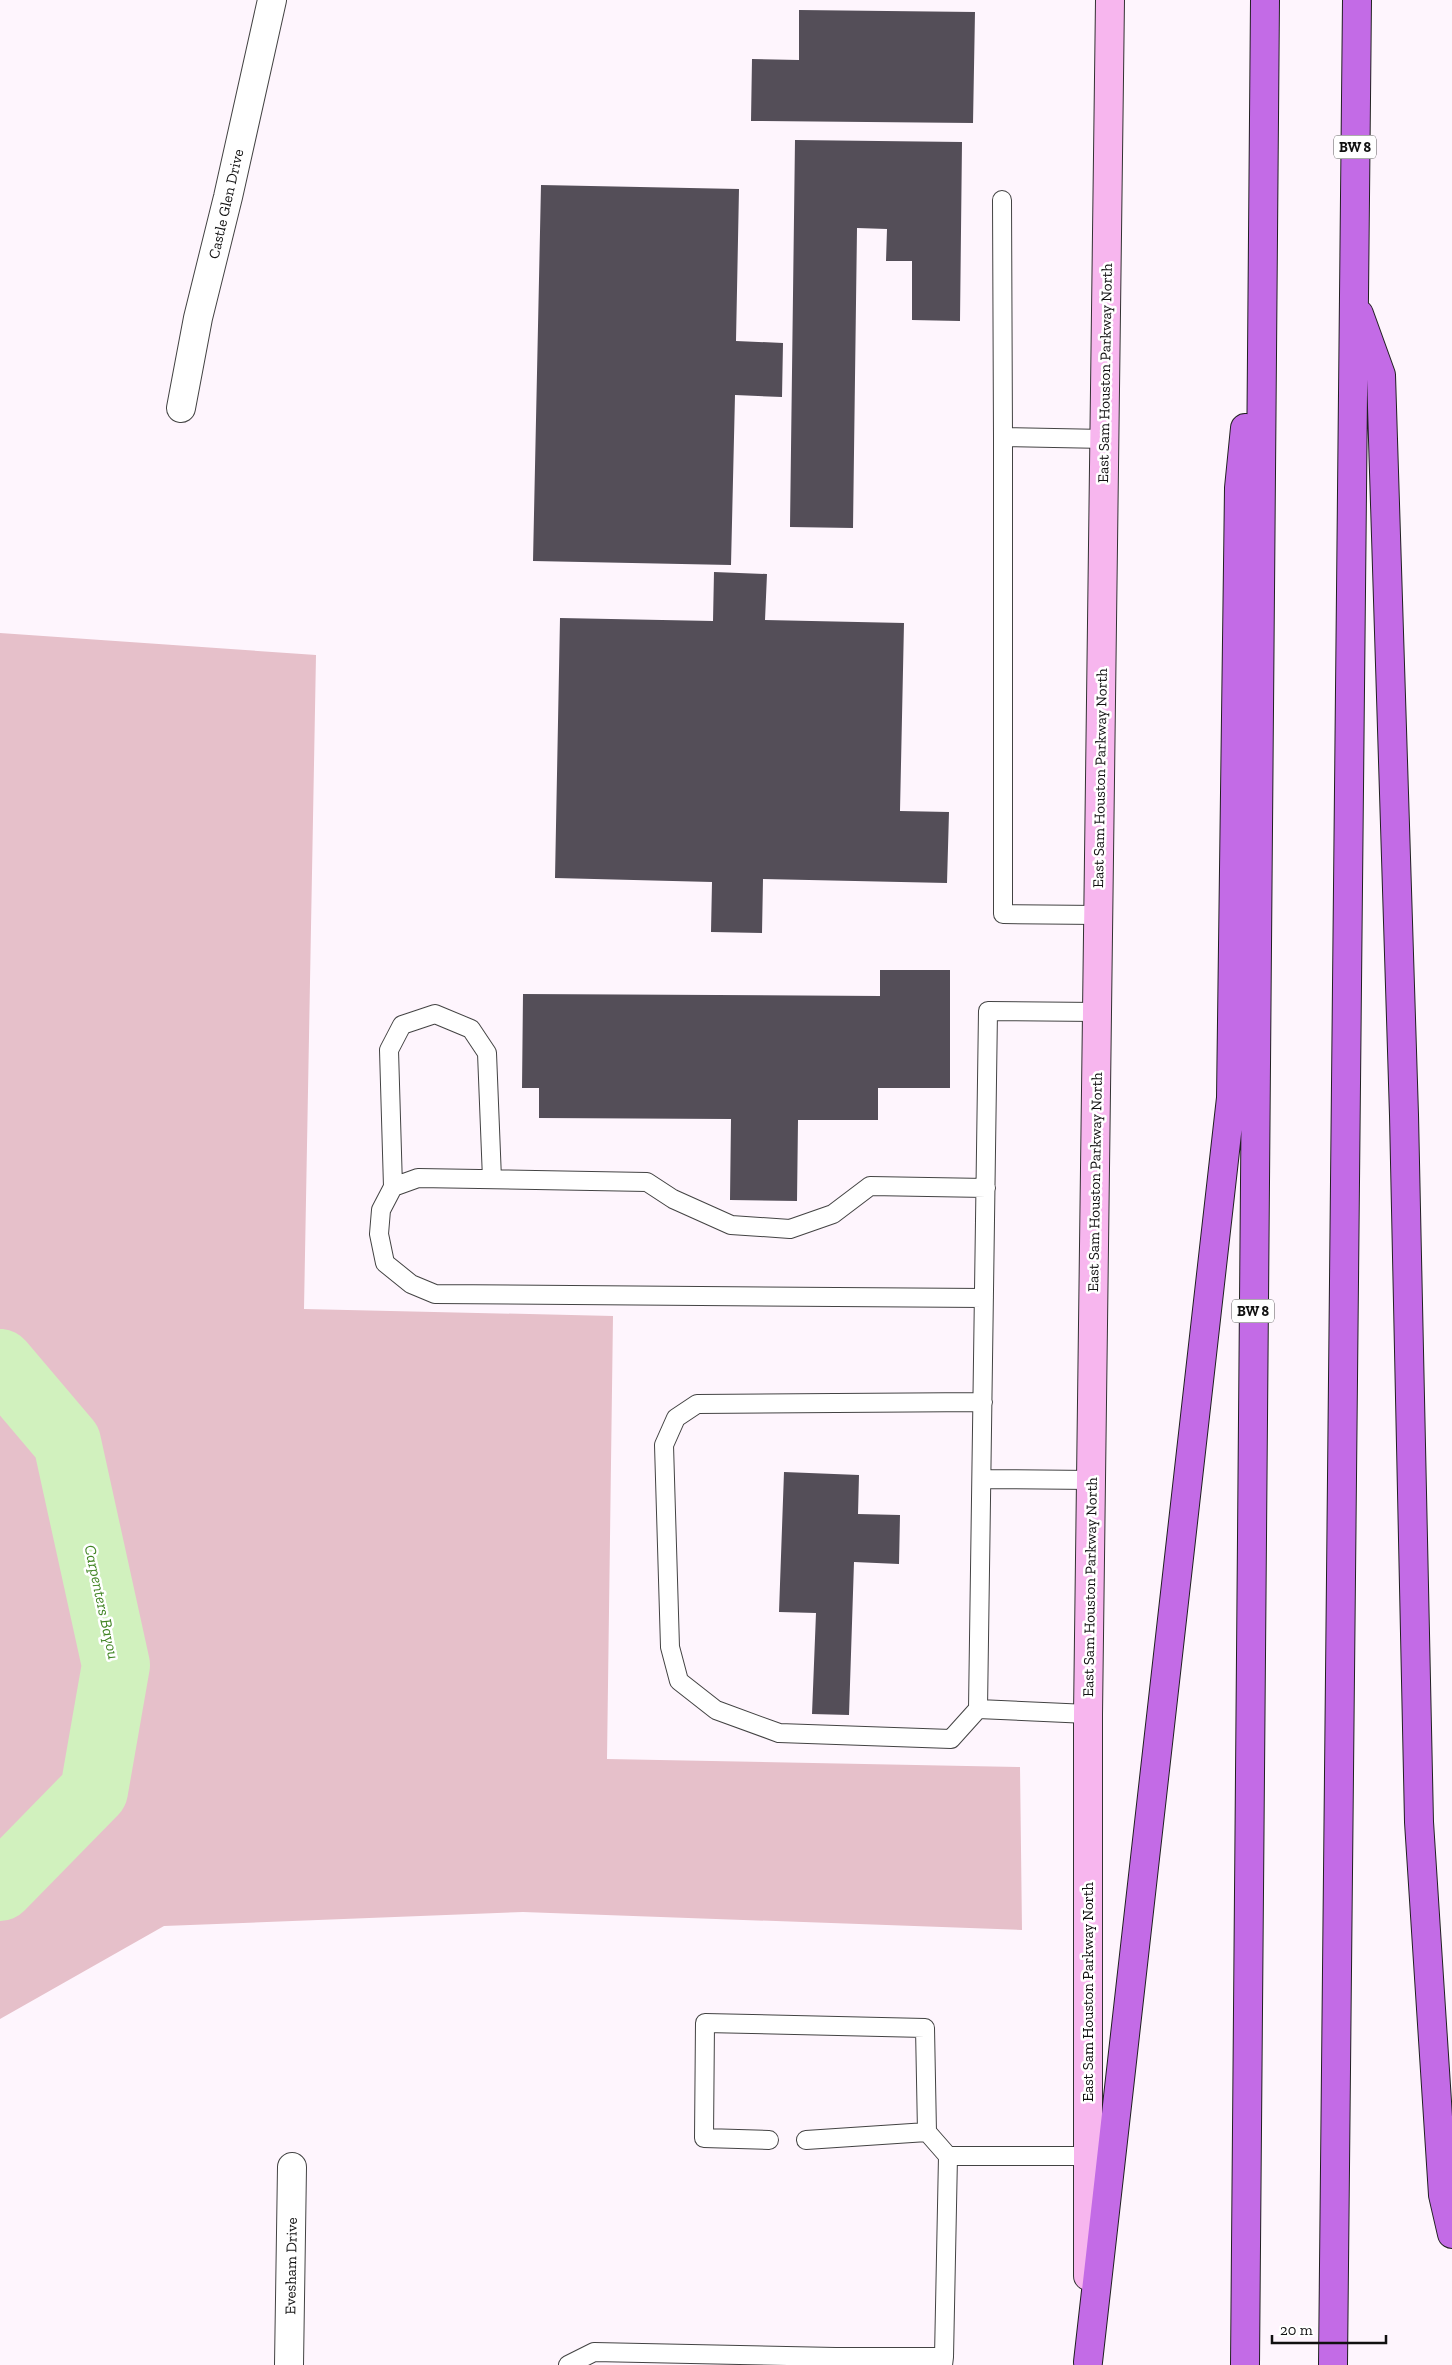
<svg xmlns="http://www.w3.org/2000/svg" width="1452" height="2365" font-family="'Zilla Slab',serif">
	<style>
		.green { fill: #e6c0ca }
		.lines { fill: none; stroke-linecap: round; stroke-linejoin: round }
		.river { stroke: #d1f1be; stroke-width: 68 }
		.building { fill: #544e58 }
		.service-casing { stroke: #434343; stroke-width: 20 }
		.minor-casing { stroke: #434343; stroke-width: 30 }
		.secondary-casing { stroke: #323232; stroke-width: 30 }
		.motorway-casing { stroke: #212121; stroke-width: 30 }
		.service { stroke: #fff; stroke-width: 18 }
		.minor { stroke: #fff; stroke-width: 28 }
		.secondary { stroke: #f7b6ee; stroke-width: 28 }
		.motorway { stroke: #c36be6; stroke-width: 28 }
		.labels { text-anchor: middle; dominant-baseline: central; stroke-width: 5; stroke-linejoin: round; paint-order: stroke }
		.shield { fill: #fff; stroke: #585858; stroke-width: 1 }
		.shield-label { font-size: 14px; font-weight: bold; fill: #101010 }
		.street-label { font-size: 15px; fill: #101010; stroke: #fff }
		.water-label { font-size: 16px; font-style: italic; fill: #3f8322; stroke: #fff }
	</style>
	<rect width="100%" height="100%" fill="#fef5fd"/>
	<path class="green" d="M 0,633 L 316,655 L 304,1309 L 613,1316 L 607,1759 L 1020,1767 L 1022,1930 L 523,1912 L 164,1926 L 0,2019 Z"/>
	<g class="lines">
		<path class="river" d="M 0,1363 L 67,1442 L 116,1665 L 94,1791 L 0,1887"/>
	</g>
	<path class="building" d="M 799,10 L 975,12 L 973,123 L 751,121 L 752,59 L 799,60 Z
		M 795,140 L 962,142 L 960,321 L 912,320 L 912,261 L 886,261 L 887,229 L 857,228 L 853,528 L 790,527 Z
		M 541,185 L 739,189 L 736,341 L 783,343 L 782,397 L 735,395 L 731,565 L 533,561 Z
		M 714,572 L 767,574 L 765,620 L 904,623 L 900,811 L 949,812 L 947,883 L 763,879 L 762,933 L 711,932 L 712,882 L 555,878 L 560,618 L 713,621 Z
		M 880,970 L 950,970 L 950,1088 L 878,1088 L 878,1120 L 798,1120 L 797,1201 L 730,1200 L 731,1119 L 539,1118 L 539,1088 L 522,1088 L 523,994 L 880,996 Z
		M 784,1472 L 859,1475 L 858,1514 L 900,1515 L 899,1564 L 854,1562 L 849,1715 L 812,1714 L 816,1613 L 779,1612 Z"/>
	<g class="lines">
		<g class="service-casing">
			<path id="service" d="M 1002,200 L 1003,437
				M 1099,915 L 1003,914 L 1003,437 L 1105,439
				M 393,1187 L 389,1050 L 402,1025 L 435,1014 L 471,1029 L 487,1053 L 492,1179
				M 984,1298 L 435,1294 L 411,1284 L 385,1263 L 379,1234 L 381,1210 L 393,1187 L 418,1178 L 647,1182 L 673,1199 L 731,1225 L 790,1229 L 833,1214 L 870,1186 L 986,1188
				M 982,1479 L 1091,1480
				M 978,1709 L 951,1739 L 779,1733 L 716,1710 L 679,1681 L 670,1647 L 664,1445 L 676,1418 L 697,1404 L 983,1402
				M 1088,1714 L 978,1709 L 988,1011 L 1097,1012
				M 769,2140 L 704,2138 L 705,2023 L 925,2028 L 927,2132 L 948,2156 L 944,2357
				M 806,2140 L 927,2132
				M 948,2156 L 1088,2156
				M 568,2365 L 594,2352 L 836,2357
				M 835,2365 L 836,2357 L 944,2357 L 943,2365"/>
		</g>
		<g class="minor-casing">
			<path id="minor" d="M 181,408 L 198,318 L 228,197 L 272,0
				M 289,2365 L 292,2167"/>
		</g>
		<g class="secondary-casing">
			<path id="secondary" d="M 1088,2276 L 1088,1714 L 1110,0"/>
		</g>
		<g class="motorway-casing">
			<path id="motorway" d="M 1359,314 L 1381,375 L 1404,1115 L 1419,1822 L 1443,2195 L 1452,2234
				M 1088,2362 L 1231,1098 L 1239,488 L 1245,428
				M 1245,2365 L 1265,0
				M 1333,2365 L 1357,0"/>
		</g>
		<use href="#service" class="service"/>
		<use href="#minor" class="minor"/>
		<use href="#secondary" class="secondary"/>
		<use href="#motorway" class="motorway"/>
	</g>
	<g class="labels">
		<g class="shield">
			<rect x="1334" y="135.5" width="42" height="23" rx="4"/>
			<rect x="1232" y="1299.5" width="42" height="23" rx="4"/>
		</g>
		<g class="shield-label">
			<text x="1355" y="147">BW 8</text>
			<text x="1253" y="1311">BW 8</text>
		</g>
		<g class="street-label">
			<text transform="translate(226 204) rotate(-77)">Castle Glen Drive</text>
			<text transform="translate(1105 373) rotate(-89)">East Sam Houston Parkway North</text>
			<text transform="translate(1100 778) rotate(-89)">East Sam Houston Parkway North</text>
			<text transform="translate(1095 1182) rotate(-89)">East Sam Houston Parkway North</text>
			<text transform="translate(1090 1587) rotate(-89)">East Sam Houston Parkway North</text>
			<text transform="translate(1088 1992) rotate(-90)">East Sam Houston Parkway North</text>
			<text transform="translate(291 2266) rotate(-89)">Evesham Drive</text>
		</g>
		<g class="water-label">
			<text transform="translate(102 1602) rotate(78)">Carpenters Bayou</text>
		</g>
	</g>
	<path d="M1272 2335v8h114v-8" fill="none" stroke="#101010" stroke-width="2.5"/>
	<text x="1280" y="2335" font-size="15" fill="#101010" stroke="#ffffff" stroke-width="4" paint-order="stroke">20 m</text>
</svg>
